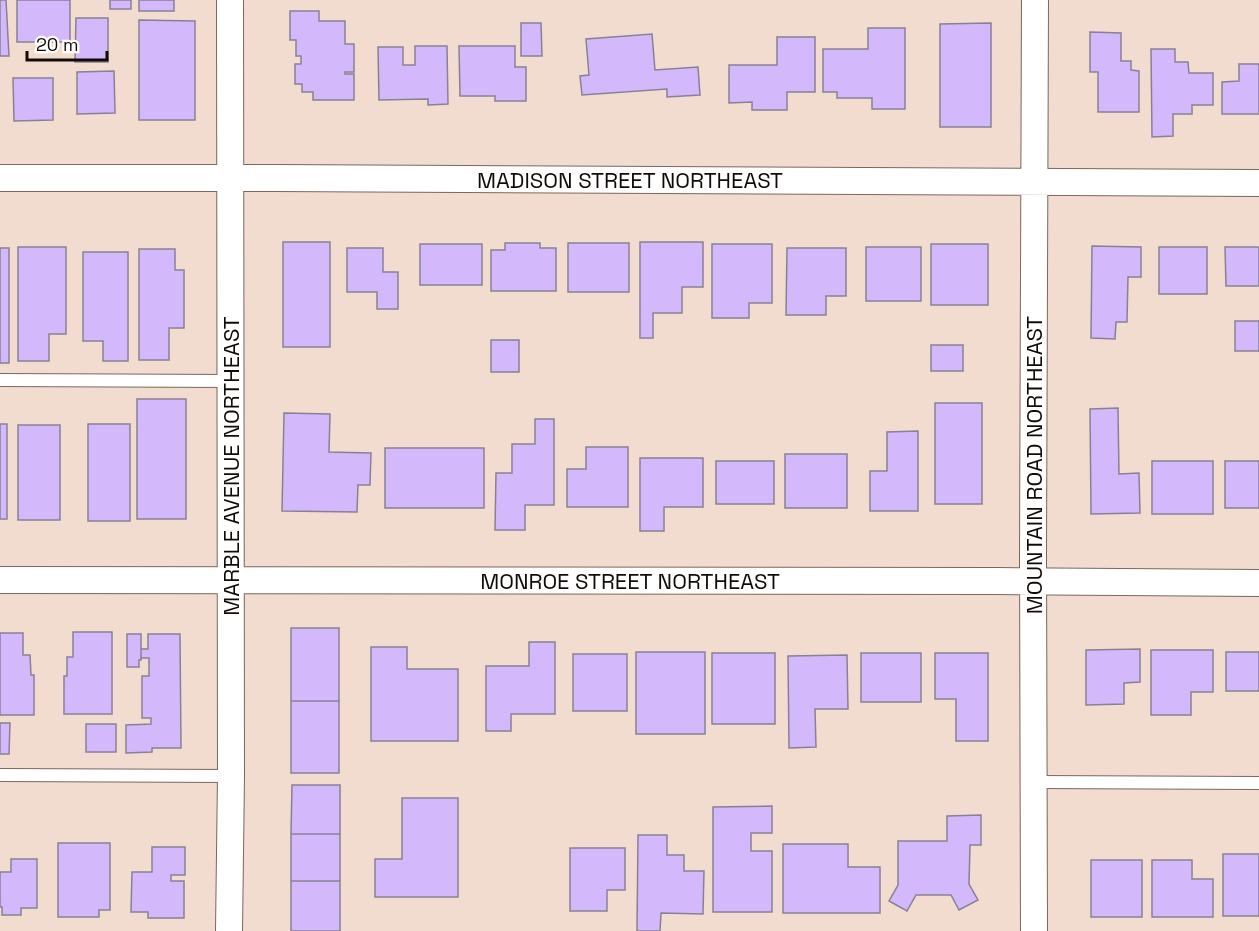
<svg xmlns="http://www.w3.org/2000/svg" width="1259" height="931" font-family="'Space Grotesk',sans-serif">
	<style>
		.building { fill: #d3b8fb; stroke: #888194; stroke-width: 1.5 }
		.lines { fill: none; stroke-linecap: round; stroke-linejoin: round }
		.service-casing { stroke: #7b675d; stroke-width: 14 }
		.minor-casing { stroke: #7b675d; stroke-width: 28 }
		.service { stroke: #fff; stroke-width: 12 }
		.minor { stroke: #fff; stroke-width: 26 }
		.labels { text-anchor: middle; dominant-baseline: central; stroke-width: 6; stroke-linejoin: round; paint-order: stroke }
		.street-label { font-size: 22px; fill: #110a07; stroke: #fff }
	</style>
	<rect width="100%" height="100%" fill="#f2dcd0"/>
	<path class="building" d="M 0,0 L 6,0 L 9,56 L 0,56 Z
		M 17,0 L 70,0 L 70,42 L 17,42 Z
		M 110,0 L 131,0 L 131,9 L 110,9 Z
		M 139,0 L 174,0 L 174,11 L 139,11 Z
		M 290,11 L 319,11 L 319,21 L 345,21 L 345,44 L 354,44 L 354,72 L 345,72 L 345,74 L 354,74 L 354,100 L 313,100 L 313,92 L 302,92 L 302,84 L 295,84 L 295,64 L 301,64 L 301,56 L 296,56 L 296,40 L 290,40 Z
		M 76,18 L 108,18 L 108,62 L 75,62 Z
		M 139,20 L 195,21 L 195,120 L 139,120 Z
		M 521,23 L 541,23 L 542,56 L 521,56 Z
		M 991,23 L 991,127 L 940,127 L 940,24 Z
		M 868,28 L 905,28 L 905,109 L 872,109 L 872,98 L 837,98 L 837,92 L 823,92 L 823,49 L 868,49 Z
		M 1090,32 L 1121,33 L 1121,61 L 1131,61 L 1131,70 L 1139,71 L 1139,112 L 1098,112 L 1098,72 L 1090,72 Z
		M 652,34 L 655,70 L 698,67 L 700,95 L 667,97 L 667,89 L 582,95 L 580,76 L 589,75 L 586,39 Z
		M 777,37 L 815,37 L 815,92 L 787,92 L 787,110 L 752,110 L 752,102 L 729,103 L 729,65 L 777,65 Z
		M 415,46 L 447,46 L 448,104 L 428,105 L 428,99 L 379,100 L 378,47 L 403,47 L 403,65 L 415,65 Z
		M 459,46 L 515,46 L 515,67 L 526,67 L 526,101 L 495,101 L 495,96 L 460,96 Z
		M 1151,49 L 1175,49 L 1175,62 L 1188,62 L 1189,73 L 1213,73 L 1213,105 L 1192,105 L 1192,114 L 1173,114 L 1173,136 L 1152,137 Z
		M 1239,64 L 1259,64 L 1259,114 L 1222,114 L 1222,82 L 1239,81 Z
		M 114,71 L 115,113 L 77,114 L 77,72 Z
		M 13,78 L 53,78 L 53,120 L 14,121 Z
		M 283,242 L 330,242 L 330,347 L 283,347 Z
		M 640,242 L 703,242 L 703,287 L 682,287 L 682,313 L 653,313 L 653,338 L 640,338 Z
		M 505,243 L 540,243 L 540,248 L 556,248 L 556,291 L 491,291 L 491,250 L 505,250 Z
		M 568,243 L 629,243 L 629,292 L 568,292 Z
		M 420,244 L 482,244 L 482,285 L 420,285 Z
		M 712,244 L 772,244 L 772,303 L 749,303 L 749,318 L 712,318 Z
		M 931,244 L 988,244 L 988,305 L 931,305 Z
		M 1092,246 L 1141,247 L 1141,277 L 1128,277 L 1127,322 L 1116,322 L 1115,339 L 1091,338 Z
		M 18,247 L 66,247 L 66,334 L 49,334 L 49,361 L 18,361 Z
		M 866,247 L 921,247 L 921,301 L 866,301 Z
		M 1159,247 L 1207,247 L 1207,294 L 1159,294 Z
		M 1225,247 L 1259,247 L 1259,286 L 1226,286 Z
		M 0,248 L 9,248 L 9,363 L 0,363 Z
		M 347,248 L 383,248 L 383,272 L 398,272 L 398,309 L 377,309 L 377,292 L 347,292 Z
		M 787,248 L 846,248 L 846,296 L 826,296 L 826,315 L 786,315 Z
		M 139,249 L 175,249 L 175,270 L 184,270 L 184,328 L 169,328 L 169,360 L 139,360 Z
		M 83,252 L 128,252 L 128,361 L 103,361 L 103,341 L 83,341 Z
		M 1235,321 L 1259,321 L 1259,351 L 1235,351 Z
		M 491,340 L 519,340 L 519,372 L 491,372 Z
		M 931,345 L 963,345 L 963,371 L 931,371 Z
		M 137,399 L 186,399 L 186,519 L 137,519 Z
		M 935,403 L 982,403 L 982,504 L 935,504 Z
		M 1118,408 L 1119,474 L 1139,473 L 1140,513 L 1091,514 L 1090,409 Z
		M 284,413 L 330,414 L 329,452 L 371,453 L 370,485 L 358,485 L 357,512 L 282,511 Z
		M 535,419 L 554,419 L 554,505 L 525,505 L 525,530 L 495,530 L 496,473 L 512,473 L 512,444 L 535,444 Z
		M 0,424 L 7,424 L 7,519 L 0,519 Z
		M 88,424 L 130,424 L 130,521 L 88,521 Z
		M 18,425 L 60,425 L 60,520 L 18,520 Z
		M 918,431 L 918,511 L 870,511 L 870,471 L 887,471 L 887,432 Z
		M 586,447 L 628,447 L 628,507 L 567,507 L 567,469 L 586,469 Z
		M 385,448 L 484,448 L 484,508 L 385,508 Z
		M 785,454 L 847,454 L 847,508 L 785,508 Z
		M 640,458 L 703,458 L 703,507 L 664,507 L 664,531 L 640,531 Z
		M 716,461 L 774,461 L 774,504 L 716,504 Z
		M 1152,461 L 1213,461 L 1213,514 L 1152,514 Z
		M 1225,461 L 1259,461 L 1259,508 L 1225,508 Z
		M 291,628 L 339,628 L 339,701 L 291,701 Z
		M 73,632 L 112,632 L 112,714 L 64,714 L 64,676 L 67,676 L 67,657 L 73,657 Z
		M 0,633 L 23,633 L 23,655 L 30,655 L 31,675 L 34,675 L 34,715 L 0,715 Z
		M 127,634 L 141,634 L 141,660 L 139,660 L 139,667 L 127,667 Z
		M 148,634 L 180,634 L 181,748 L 152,748 L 152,752 L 126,753 L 126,725 L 151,724 L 151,718 L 142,718 L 142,676 L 149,676 L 149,658 L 141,658 L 141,649 L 148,649 Z
		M 529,642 L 555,642 L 555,714 L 511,714 L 511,731 L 486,731 L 486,666 L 529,666 Z
		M 371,647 L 407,647 L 407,669 L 458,669 L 458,741 L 371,741 Z
		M 1140,649 L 1140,682 L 1124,683 L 1124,704 L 1086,705 L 1086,650 Z
		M 1151,650 L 1213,650 L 1213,692 L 1191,692 L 1191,715 L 1151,715 Z
		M 636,652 L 705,652 L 705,734 L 636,734 Z
		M 1226,652 L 1259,652 L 1259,691 L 1226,691 Z
		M 712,653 L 775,653 L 775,724 L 712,724 Z
		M 861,653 L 921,653 L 921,702 L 861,702 Z
		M 935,653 L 988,653 L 988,741 L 956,741 L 956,699 L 935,699 Z
		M 573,654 L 627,654 L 627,711 L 573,711 Z
		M 847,655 L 848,709 L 815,709 L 816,747 L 789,748 L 788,656 Z
		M 291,701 L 339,701 L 339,773 L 291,773 Z
		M 0,723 L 10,723 L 9,754 L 0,754 Z
		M 86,724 L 116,724 L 116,752 L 86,752 Z
		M 292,785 L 340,785 L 340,834 L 291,834 Z
		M 402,798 L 458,798 L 458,897 L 375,897 L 375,859 L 402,859 Z
		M 772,806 L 772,833 L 751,833 L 751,851 L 772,851 L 772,912 L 713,912 L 713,807 Z
		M 981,815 L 981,845 L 970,845 L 969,884 L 978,900 L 959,910 L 951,895 L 916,895 L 907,911 L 889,901 L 898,885 L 898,841 L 947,841 L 947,816 Z
		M 291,834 L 340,834 L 340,881 L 291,881 Z
		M 638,835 L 667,835 L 667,855 L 684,855 L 684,871 L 704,871 L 703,914 L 661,913 L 660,931 L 637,931 Z
		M 58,843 L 110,843 L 110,910 L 99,910 L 99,917 L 58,917 Z
		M 783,844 L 848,844 L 848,867 L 880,867 L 880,913 L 783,913 Z
		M 152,847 L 185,847 L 185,875 L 171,875 L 171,881 L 184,881 L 184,918 L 148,918 L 148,912 L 131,912 L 132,872 L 152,872 Z
		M 570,848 L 625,848 L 625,890 L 607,890 L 607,911 L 570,911 Z
		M 1223,854 L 1259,854 L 1259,916 L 1223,916 Z
		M 11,859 L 37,859 L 37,908 L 21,908 L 21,915 L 2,915 L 2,907 L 0,907 L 0,872 L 11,872 Z
		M 1091,860 L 1142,860 L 1142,917 L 1091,917 Z
		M 1152,860 L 1192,860 L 1192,879 L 1213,879 L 1213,917 L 1152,917 Z
		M 291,881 L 340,881 L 340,931 L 291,931 Z"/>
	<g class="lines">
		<g class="service-casing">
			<path id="service" d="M 0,380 L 231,381
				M 0,775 L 231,776
				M 1034,782 L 1259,783"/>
		</g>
		<g class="minor-casing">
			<path id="minor" d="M 0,178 L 274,178 L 1259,183
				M 0,580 L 997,581 L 1259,583
				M 229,931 L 231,776 L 230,0
				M 1034,931 L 1033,554 L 1035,0"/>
		</g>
		<use href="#service" class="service"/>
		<use href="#minor" class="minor"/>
	</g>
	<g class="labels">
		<g class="street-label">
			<text x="630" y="180">MADISON STREET NORTHEAST</text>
			<text transform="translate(1034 465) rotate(-90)">MOUNTAIN ROAD NORTHEAST</text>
			<text transform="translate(231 466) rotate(-90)">MARBLE AVENUE NORTHEAST</text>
			<text x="630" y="581">MONROE STREET NORTHEAST</text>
		</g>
	</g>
	<path d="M27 51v9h80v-9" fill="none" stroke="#110a07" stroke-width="3"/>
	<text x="36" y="51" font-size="18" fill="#110a07" stroke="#ffffff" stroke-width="4.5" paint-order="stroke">20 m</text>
</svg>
